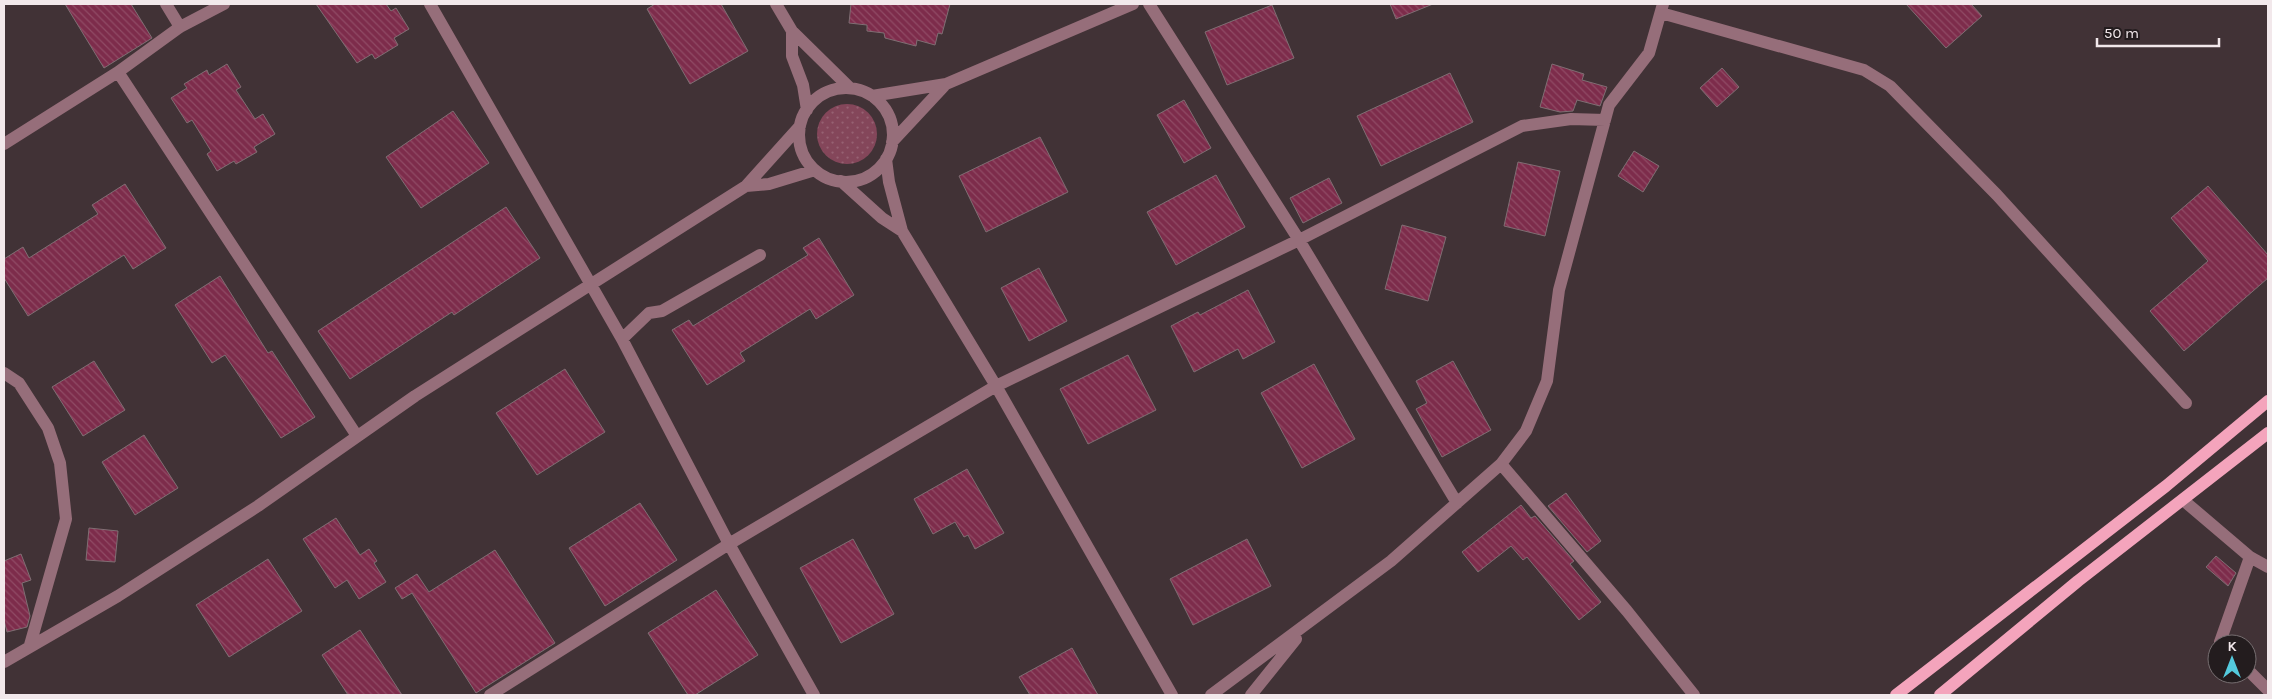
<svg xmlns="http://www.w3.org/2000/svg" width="2272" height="699" font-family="Karla,sans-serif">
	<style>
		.grass { fill: url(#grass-dots) }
		.building { fill: url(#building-back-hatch); stroke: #7f6e73 }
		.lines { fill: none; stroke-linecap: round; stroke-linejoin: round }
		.minor { stroke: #966e7a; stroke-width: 12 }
		.major { stroke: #f4a4bc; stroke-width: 12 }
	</style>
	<defs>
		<pattern id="grass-dots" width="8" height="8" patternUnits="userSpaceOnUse" patternTransform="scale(1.25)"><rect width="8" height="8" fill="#84465a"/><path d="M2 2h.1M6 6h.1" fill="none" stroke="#966172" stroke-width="1.8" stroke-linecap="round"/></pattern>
		<pattern id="building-back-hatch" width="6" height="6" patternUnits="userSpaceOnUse" patternTransform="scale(1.25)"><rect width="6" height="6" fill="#7d2c4b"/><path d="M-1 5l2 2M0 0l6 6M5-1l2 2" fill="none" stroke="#904b65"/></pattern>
	</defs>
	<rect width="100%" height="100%" fill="#413236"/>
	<path class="grass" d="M817 134a30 30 0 1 1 60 0a30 30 0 1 1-60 0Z"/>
	<path class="building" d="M 65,4 L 131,4 L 152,38 L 104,68 Z
		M 316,4 L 386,4 L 391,11 L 396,8 L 409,29 L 394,38 L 398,45 L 375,59 L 372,54 L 357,63 Z
		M 655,4 L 721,4 L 748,51 L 690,84 L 647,9 Z
		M 851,4 L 950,4 L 942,34 L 938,33 L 935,45 L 917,40 L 916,46 L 885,38 L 884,33 L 867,31 L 867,25 L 849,23 Z
		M 1390,4 L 1433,4 L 1396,19 Z
		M 1906,4 L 1971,4 L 1982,16 L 1946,48 Z
		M 1272,5 L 1294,58 L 1227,85 L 1205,32 Z
		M 227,64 L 241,87 L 236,90 L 255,119 L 263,114 L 275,134 L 254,147 L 257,152 L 236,164 L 234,161 L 217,171 L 207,154 L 211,151 L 192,120 L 187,123 L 171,98 L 187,88 L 184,84 L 207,70 L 209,75 Z
		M 1552,64 L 1584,74 L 1582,80 L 1607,87 L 1600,106 L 1577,100 L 1573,111 L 1560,112 L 1540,107 Z
		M 1722,68 L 1739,87 L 1717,107 L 1700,88 Z
		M 1450,73 L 1473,122 L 1381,166 L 1357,116 Z
		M 1184,100 L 1211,148 L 1184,163 L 1157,115 Z
		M 453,111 L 489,163 L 421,208 L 386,157 Z
		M 1040,137 L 1068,192 L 986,232 L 959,176 Z
		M 1634,151 L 1659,166 L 1643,192 L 1618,176 Z
		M 1518,162 L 1560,171 L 1545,236 L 1504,226 Z
		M 1216,175 L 1245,227 L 1176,265 L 1147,212 Z
		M 1329,178 L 1342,203 L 1303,223 L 1290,198 Z
		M 125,184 L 166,248 L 133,269 L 124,255 L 28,316 L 4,278 L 4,259 L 23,247 L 29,258 L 98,214 L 92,205 Z
		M 2208,186 L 2268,255 L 2268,278 L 2184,351 L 2150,311 L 2208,261 L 2171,218 Z
		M 506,207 L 540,258 L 454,315 L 452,312 L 350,379 L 318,331 Z
		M 1402,225 L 1446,237 L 1428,301 L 1385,289 Z
		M 819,238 L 854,295 L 816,319 L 810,309 L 740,353 L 745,361 L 707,385 L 672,330 L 689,320 L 693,326 L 808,255 L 803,248 Z
		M 1039,268 L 1067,321 L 1029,341 L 1001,288 Z
		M 220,276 L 268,353 L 272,351 L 315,417 L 281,438 L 225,355 L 212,363 L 175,305 Z
		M 1248,290 L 1275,342 L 1243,359 L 1238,349 L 1194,372 L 1171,326 L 1198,312 L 1200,315 Z
		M 1128,355 L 1156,410 L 1088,444 L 1060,389 Z
		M 94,361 L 125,410 L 83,436 L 52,387 Z
		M 1453,361 L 1491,430 L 1442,457 L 1416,409 L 1427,403 L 1416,381 Z
		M 1314,364 L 1355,439 L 1302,468 L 1261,393 Z
		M 565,369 L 605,432 L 537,475 L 496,413 Z
		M 144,435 L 178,488 L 135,515 L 102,462 Z
		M 967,469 L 1004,533 L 975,549 L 968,535 L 964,537 L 955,522 L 933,534 L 914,499 Z
		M 1566,493 L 1601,541 L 1587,552 L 1548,506 Z
		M 640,503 L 677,560 L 605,606 L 569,548 Z
		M 1521,505 L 1531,518 L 1535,516 L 1574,561 L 1570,564 L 1601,602 L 1579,620 L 1527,557 L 1523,560 L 1511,546 L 1478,572 L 1462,552 Z
		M 336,518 L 360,555 L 369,549 L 377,561 L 374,563 L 386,582 L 359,599 L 347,580 L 335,588 L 303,539 Z
		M 89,528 L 118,531 L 115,562 L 86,560 Z
		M 853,539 L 894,614 L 841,643 L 800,568 Z
		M 1247,539 L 1271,586 L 1193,625 L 1170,579 Z
		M 495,550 L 555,643 L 476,693 L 412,593 L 402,599 L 395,588 L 417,574 L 429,592 Z
		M 21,554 L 31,580 L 22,583 L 30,616 L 27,627 L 7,632 L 4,620 L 4,561 Z
		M 2216,556 L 2236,573 L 2228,586 L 2206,567 Z
		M 268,559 L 302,611 L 229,657 L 196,605 Z
		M 716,590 L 758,655 L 695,695 L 688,695 L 648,633 Z
		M 360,630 L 402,695 L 348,695 L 322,655 Z
		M 1072,648 L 1098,695 L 1030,695 L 1019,677 Z"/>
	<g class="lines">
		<path class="minor" d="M 166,4 L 180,27
			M 430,4 L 622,339 L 729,544 L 814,695
			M 776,4 L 792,31
			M 1149,4 L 1299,240 L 1457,503
			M 1661,13 L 1864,70 L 1890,86 L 1997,195 L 2186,403
			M 118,72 L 357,436
			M 946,84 L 1133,4
			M799 135a47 47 0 1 1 94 0a47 47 0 1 1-94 0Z
			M 872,96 L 946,84 L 892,142
			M 807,110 L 803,85 L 792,56 L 792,31 L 850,88
			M 800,126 L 746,186 L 769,184 L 815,170
			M 4,144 L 118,72 L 180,27 L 224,4
			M 841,181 L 882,218 L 902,231 L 889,182 L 886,159
			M 902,231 L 996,386 L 1172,695
			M 622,339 L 649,313 L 662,311 L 760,255
			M 4,373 L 19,383 L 48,428 L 60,463 L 66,519 L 30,645
			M 1501,464 L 1627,611 L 1694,695
			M 2183,500 L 2250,557 L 2268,567
			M 2222,644 L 2220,642 L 2250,557
			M 4,662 L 118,596 L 258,506 L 415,396 L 746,186
			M 2247,669 L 2268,690
			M 490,695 L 729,544 L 996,386 L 1299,240 L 1522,126 L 1571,119 L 1605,120
			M 1211,695 L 1391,561 L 1501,464 L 1526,431 L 1547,381 L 1559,290 L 1609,105 L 1649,53 L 1663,4
			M 1251,695 L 1296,639"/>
		<path class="major" d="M 1896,695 L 2166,486 L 2268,401
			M 1940,695 L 2078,581 L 2268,433"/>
	</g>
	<rect width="2272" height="699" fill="none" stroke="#f2e8eb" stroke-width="10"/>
	<g transform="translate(2232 659)"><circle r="24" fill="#231c1e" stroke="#766e70"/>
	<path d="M0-4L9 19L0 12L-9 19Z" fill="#54cadd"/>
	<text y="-8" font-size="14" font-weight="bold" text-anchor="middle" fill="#f2e8eb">K</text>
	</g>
	<path d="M2097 38v8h122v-8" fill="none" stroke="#f2e8eb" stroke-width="2.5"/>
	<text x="2104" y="38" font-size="15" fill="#f2e8eb" stroke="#231c1e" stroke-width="4" paint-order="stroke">50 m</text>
</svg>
